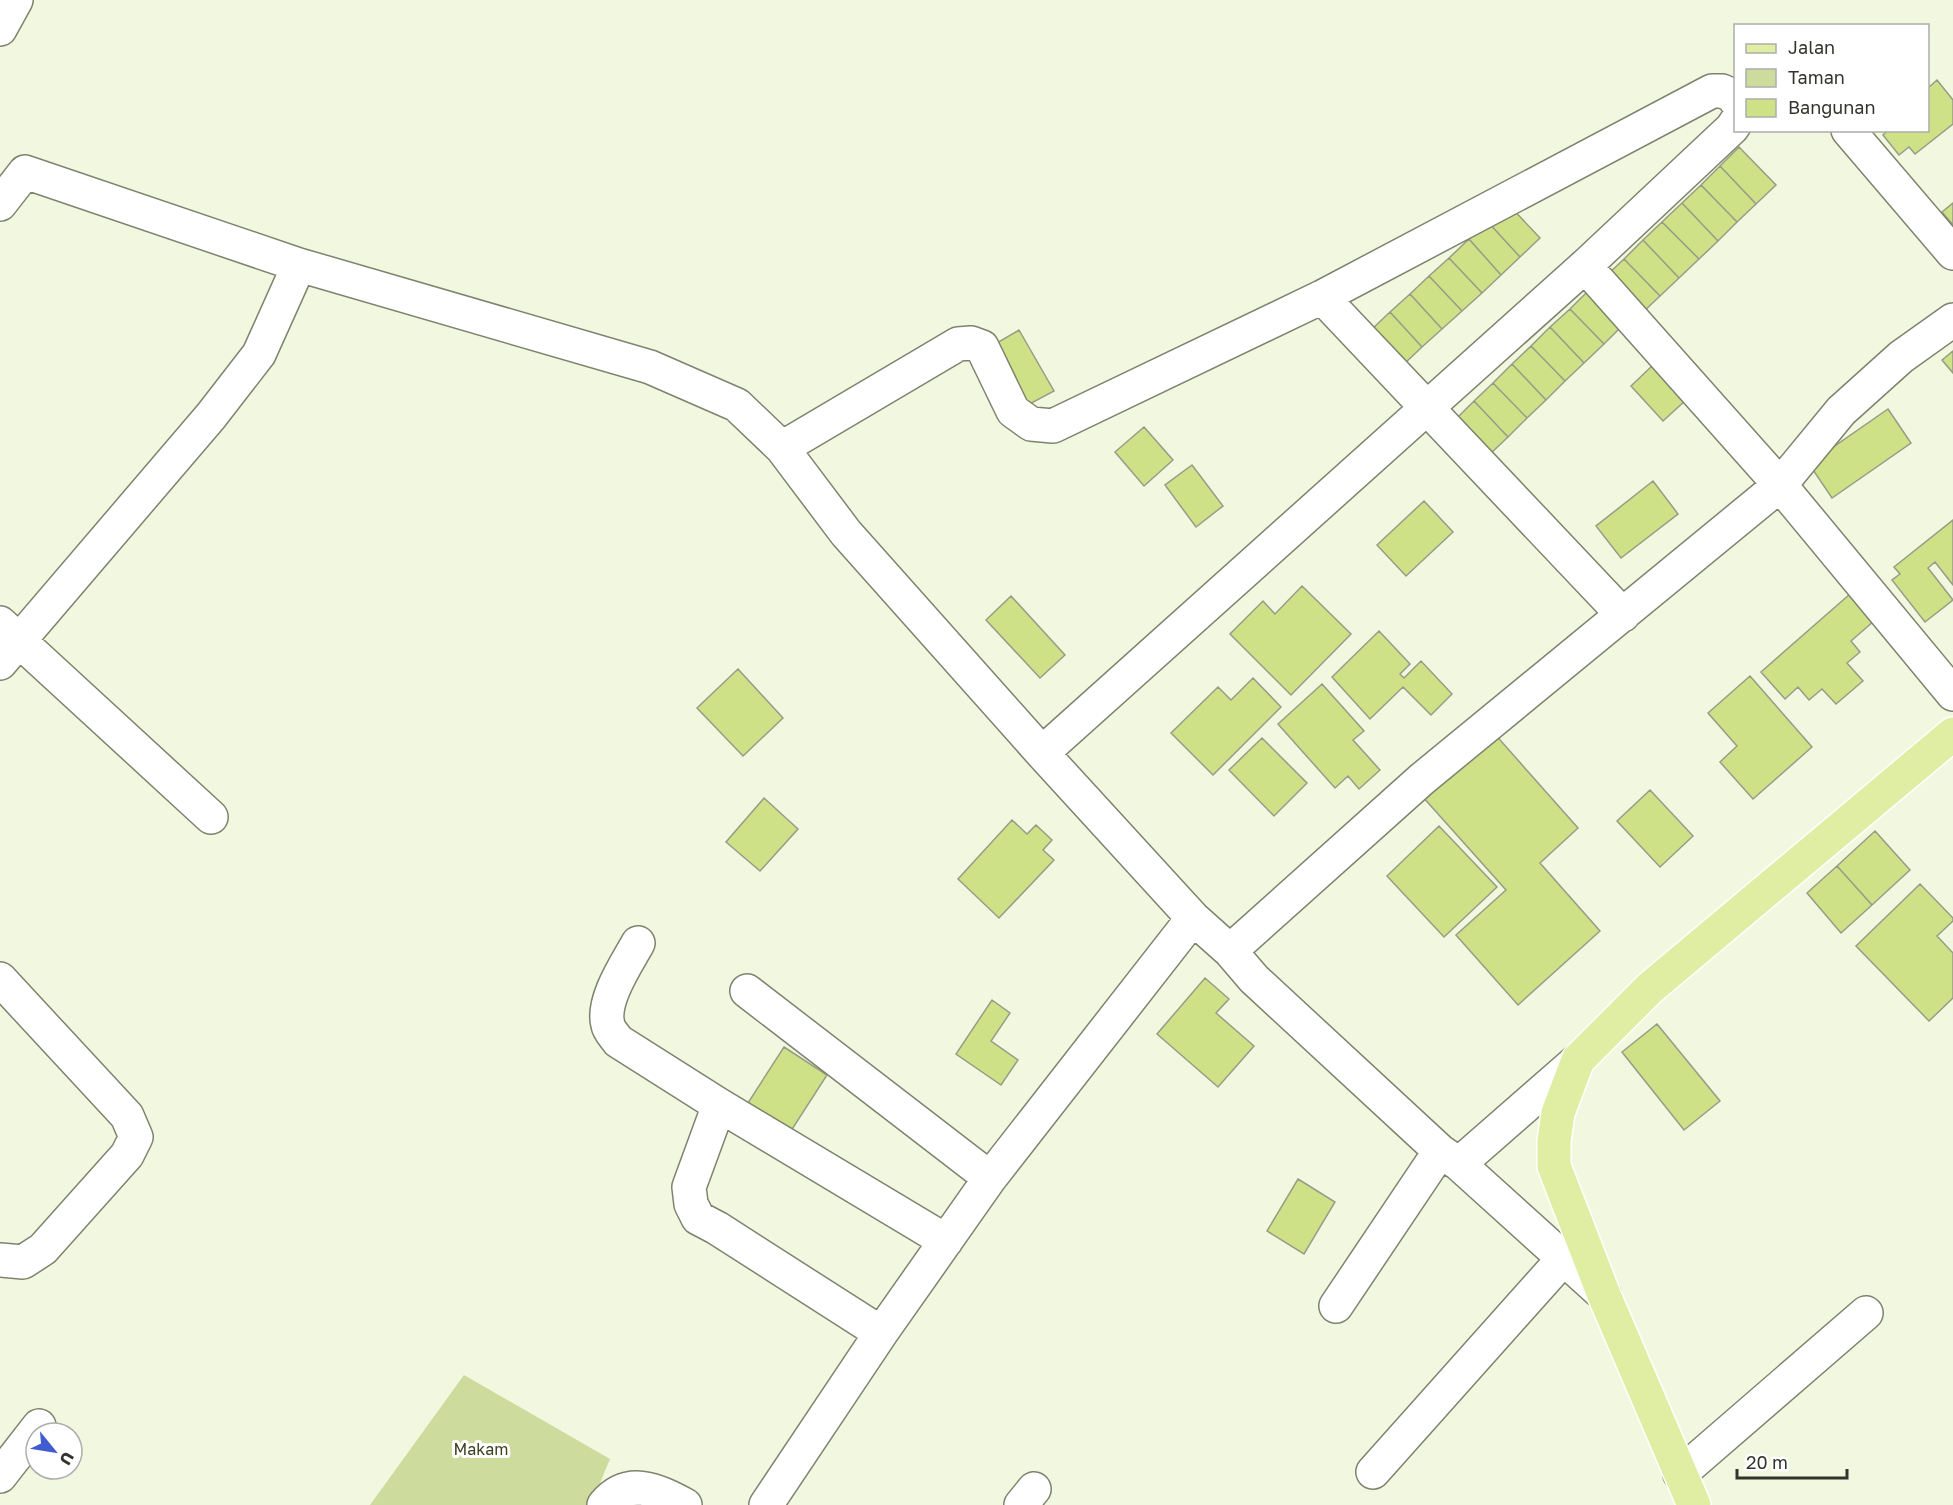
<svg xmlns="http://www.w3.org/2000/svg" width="1953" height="1505" font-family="'Golos Text',sans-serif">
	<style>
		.green { fill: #cddb9c }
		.building { fill: #cee187; stroke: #979c87; stroke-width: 1.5 }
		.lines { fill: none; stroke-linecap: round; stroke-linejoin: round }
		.minor-casing { stroke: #7e836e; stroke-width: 36 }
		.major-casing { stroke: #fff; stroke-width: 36 }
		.minor { stroke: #fff; stroke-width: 33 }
		.major { stroke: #e0eea3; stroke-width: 33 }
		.labels { text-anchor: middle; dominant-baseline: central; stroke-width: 6; stroke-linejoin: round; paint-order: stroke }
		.park-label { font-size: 16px; fill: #3a411c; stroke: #fff }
	</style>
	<rect width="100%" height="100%" fill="#f2f7e0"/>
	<path class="green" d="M 464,1375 L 610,1459 L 591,1505 L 370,1505 Z"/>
	<path class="building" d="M 1937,80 L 1953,100 L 1953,124 L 1915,154 L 1909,147 L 1899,155 L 1883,135 L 1888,130 L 1928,130 L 1928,88 Z
		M 1739,147 L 1776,185 L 1756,204 L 1720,166 Z
		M 1720,166 L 1756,204 L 1737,222 L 1701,185 Z
		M 1701,185 L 1737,222 L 1718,241 L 1682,203 Z
		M 1682,203 L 1718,241 L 1699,259 L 1662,222 Z
		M 1953,203 L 1953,225 L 1942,212 Z
		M 1508,204 L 1540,238 L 1520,257 L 1488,222 Z
		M 1488,222 L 1520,257 L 1501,275 L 1469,239 Z
		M 1662,222 L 1699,259 L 1679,278 L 1643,240 Z
		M 1469,239 L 1501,275 L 1482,293 L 1449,258 Z
		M 1643,240 L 1679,278 L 1660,296 L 1624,259 Z
		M 1449,258 L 1482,293 L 1462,311 L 1429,276 Z
		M 1624,259 L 1660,296 L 1640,315 L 1605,277 Z
		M 1429,276 L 1462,311 L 1442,329 L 1410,294 Z
		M 1589,290 L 1622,326 L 1604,344 L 1570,309 Z
		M 1410,294 L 1442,329 L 1422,347 L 1390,312 Z
		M 1570,309 L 1604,344 L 1584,363 L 1550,327 Z
		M 1390,312 L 1422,347 L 1403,365 L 1371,330 Z
		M 1550,327 L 1584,363 L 1565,381 L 1531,346 Z
		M 1019,330 L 1054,391 L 1024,407 L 990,347 Z
		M 1531,346 L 1565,381 L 1546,400 L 1512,364 Z
		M 1953,351 L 1953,373 L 1942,360 Z
		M 1512,364 L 1546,400 L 1527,418 L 1493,383 Z
		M 1653,365 L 1686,400 L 1663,421 L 1631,386 Z
		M 1493,383 L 1527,418 L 1508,437 L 1474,401 Z
		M 1474,401 L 1508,437 L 1489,455 L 1455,420 Z
		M 1888,409 L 1911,443 L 1832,498 L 1809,464 Z
		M 1144,427 L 1173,460 L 1144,486 L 1115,452 Z
		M 1192,465 L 1223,506 L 1196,527 L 1165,485 Z
		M 1653,481 L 1678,514 L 1621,558 L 1596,526 Z
		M 1424,501 L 1453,532 L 1406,576 L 1377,545 Z
		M 1953,520 L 1953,585 L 1935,562 L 1928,568 L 1953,600 L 1925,622 L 1892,580 L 1900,574 L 1894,567 Z
		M 1302,586 L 1351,634 L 1291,695 L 1230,634 L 1263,601 L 1275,614 Z
		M 1858,587 L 1882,614 L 1851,641 L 1860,652 L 1847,663 L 1863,681 L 1836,704 L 1822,689 L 1809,700 L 1798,687 L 1785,699 L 1761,672 Z
		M 1011,596 L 1065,655 L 1040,678 L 986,620 Z
		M 1379,631 L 1410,664 L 1400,674 L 1404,678 L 1421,661 L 1452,694 L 1431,715 L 1403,687 L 1370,719 L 1332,677 Z
		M 738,669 L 783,718 L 743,756 L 697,708 Z
		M 1750,676 L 1812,747 L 1753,799 L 1720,762 L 1737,746 L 1708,713 Z
		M 1253,678 L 1281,707 L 1213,775 L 1171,733 L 1218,687 L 1231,700 Z
		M 1322,684 L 1364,731 L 1353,740 L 1380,770 L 1359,789 L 1348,776 L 1335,788 L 1278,724 Z
		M 1493,732 L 1578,828 L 1540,863 L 1600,931 L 1518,1005 L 1456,935 L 1506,890 L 1422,796 Z
		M 1262,738 L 1307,783 L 1274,816 L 1229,770 Z
		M 1650,790 L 1693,836 L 1660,867 L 1617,821 Z
		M 764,798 L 798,829 L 760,871 L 726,842 Z
		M 1012,820 L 1027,834 L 1036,825 L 1052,840 L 1043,850 L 1054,860 L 999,918 L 958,879 Z
		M 1439,826 L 1497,887 L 1444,937 L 1387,876 Z
		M 1875,831 L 1910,870 L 1872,905 L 1837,866 Z
		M 1837,866 L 1872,905 L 1841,933 L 1807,893 Z
		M 1920,884 L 1953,918 L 1953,921 L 1937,936 L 1953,953 L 1953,998 L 1929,1021 L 1856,946 Z
		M 1205,978 L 1229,999 L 1216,1013 L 1254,1046 L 1218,1087 L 1157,1034 Z
		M 992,1000 L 1010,1013 L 991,1041 L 1018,1060 L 1001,1085 L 956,1054 Z
		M 1657,1024 L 1720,1101 L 1684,1130 L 1622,1052 Z
		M 784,1047 L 827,1075 L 789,1134 L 746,1106 Z
		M 1298,1179 L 1335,1202 L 1304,1254 L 1267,1231 Z"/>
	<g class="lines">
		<g class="minor-casing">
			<path id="minor" d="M 0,29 L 16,0
				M 1848,130 L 1953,253
				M 0,204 L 25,172 L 299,265 L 650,367 L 737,405 L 782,448 L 846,533 L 1042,753 L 1193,918 L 1230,951 L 1254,979 L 1440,1151 L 1459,1164 L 1604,1295
				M 1585,266 L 1780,485 L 1953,694
				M 1322,297 L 1623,615
				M 782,448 L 958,344 L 971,343 L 982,347 L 1013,411 L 1031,424 L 1053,426 L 1322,297 L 1712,91 L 1722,91 L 1734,96 L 1736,101
				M 0,623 L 211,817
				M 0,663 L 211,416 L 259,354 L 299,265
				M 1042,753 L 1585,266 L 1732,128 L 1736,122
				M 638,943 C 627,963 601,1001 608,1025 C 609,1031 615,1036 618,1041 L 719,1105 L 946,1241
				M 1230,951 L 1422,779 L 1780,485 L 1841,411 L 1901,357 L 1953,320
				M 0,979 L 127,1116 L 136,1137 L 127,1155 L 43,1249 L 23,1262 L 0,1260
				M 747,991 L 990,1178
				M 719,1105 L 689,1187 L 691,1204 L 698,1218 L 717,1228 L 881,1333
				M 1459,1164 L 1578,1060
				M 1336,1306 L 1440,1151
				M 1373,1472 L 1564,1258
				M 1680,1474 L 1866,1313
				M 0,1476 L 39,1426
				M 604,1505 C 628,1476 657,1490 685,1505
				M 766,1505 L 881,1333 L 990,1178 L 1193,918
				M 1021,1505 L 1034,1489"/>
		</g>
		<g class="major-casing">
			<path id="major" d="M 1694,1505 L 1604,1295 L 1554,1166 L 1554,1141 L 1558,1113 L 1578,1060 L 1650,988 L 1953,734"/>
		</g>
		<use href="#minor" class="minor"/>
		<use href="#major" class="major"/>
	</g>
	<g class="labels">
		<g class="park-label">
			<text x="481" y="1449">Makam</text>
		</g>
	</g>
	<rect x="1734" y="24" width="195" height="108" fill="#ffffff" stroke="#adaeab" stroke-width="1.5"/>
	<rect x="1746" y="44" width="30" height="9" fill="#e0eea3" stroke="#adaeab" stroke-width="1.5"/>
	<text x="1788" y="54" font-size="18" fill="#33352c">Jalan</text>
	<rect x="1746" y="69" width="30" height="18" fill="#cddb9c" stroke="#adaeab" stroke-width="1.5"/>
	<text x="1788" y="84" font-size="18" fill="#33352c">Taman</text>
	<rect x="1746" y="99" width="30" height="18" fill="#cee187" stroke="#adaeab" stroke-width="1.5"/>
	<text x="1788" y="114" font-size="18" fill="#33352c">Bangunan</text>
	<g transform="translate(54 1451) rotate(120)"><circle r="28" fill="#ffffff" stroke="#adaeab" stroke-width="1.5"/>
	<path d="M0-4.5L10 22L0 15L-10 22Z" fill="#3f5dd0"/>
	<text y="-9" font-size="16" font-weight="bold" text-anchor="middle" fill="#33352c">U</text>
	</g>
	<path d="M1737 1469v9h110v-9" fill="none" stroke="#33352c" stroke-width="3"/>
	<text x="1746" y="1469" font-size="18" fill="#33352c" stroke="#ffffff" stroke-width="4.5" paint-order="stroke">20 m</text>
</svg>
